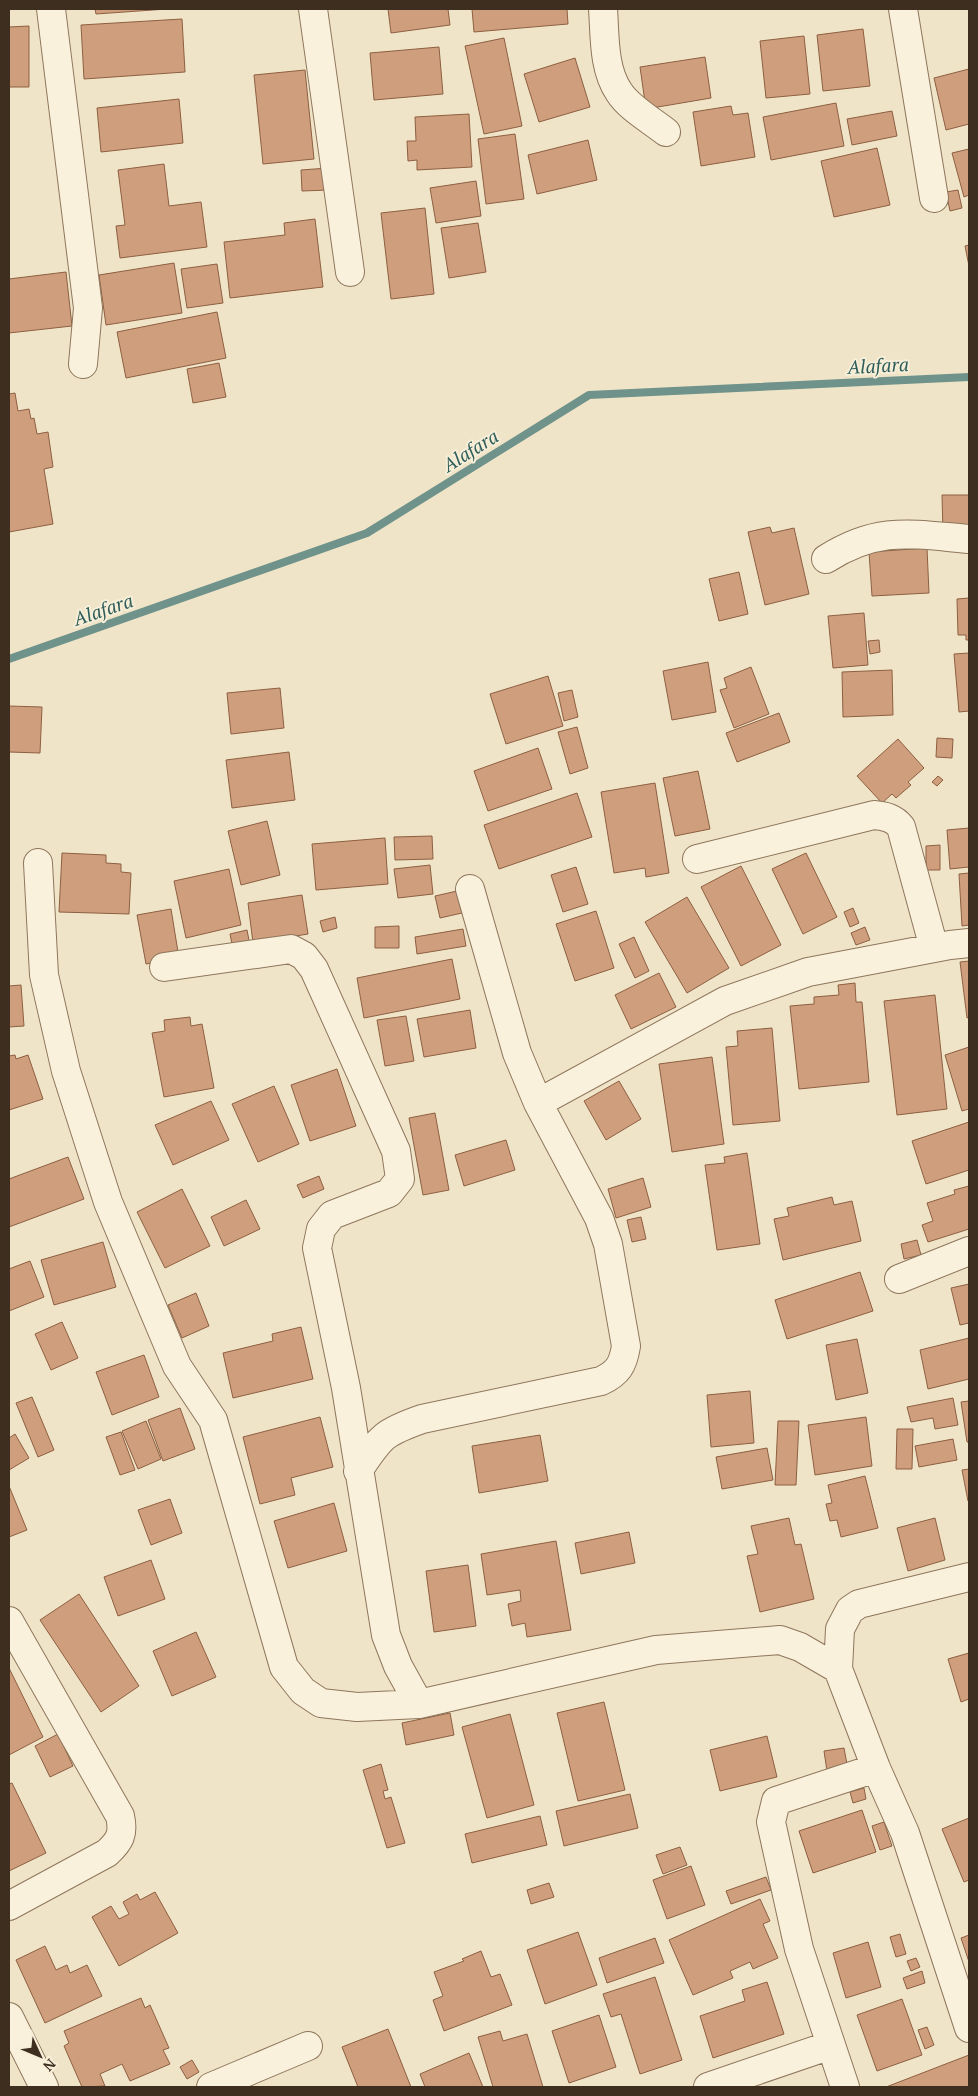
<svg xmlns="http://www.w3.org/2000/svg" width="978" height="2096" font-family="'PT Serif',serif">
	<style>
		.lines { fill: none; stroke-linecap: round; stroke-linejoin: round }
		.stream { stroke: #6f938a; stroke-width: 8 }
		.building { fill: #cf9f7d; stroke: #8d5f41 }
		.minor-casing { stroke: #8d765c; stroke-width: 30 }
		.minor { stroke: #faf1dc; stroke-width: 28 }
		.labels { text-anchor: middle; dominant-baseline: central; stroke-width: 4; stroke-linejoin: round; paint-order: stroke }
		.water-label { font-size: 19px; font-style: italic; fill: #2f5d5a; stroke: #f7eed8 }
	</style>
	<rect width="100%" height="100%" fill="#f0e4c8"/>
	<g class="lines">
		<path class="stream" d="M 9,659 L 367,533 L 589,395 L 969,377"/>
	</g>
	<path class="building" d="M 95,9 L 167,9 L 96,14 Z
		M 388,9 L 448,9 L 450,25 L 391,33 Z
		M 472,9 L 567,9 L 568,24 L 474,32 Z
		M 182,19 L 185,72 L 84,79 L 81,25 Z
		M 29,26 L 29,87 L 9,87 L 9,27 Z
		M 863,29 L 870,86 L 823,91 L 817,35 Z
		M 804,36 L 810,94 L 766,98 L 760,41 Z
		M 504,38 L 522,126 L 484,134 L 465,46 Z
		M 439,47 L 443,94 L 374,100 L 370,53 Z
		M 705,57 L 711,98 L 646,109 L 640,67 Z
		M 575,58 L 590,107 L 539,122 L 524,74 Z
		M 969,69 L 969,124 L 946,130 L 934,78 Z
		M 305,70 L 314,159 L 263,164 L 254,75 Z
		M 179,99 L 183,143 L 101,152 L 97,108 Z
		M 836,103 L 844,146 L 771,160 L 763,117 Z
		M 731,106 L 733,115 L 748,113 L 755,157 L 701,166 L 693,112 Z
		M 892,111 L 897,136 L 852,145 L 847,119 Z
		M 469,114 L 472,167 L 417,170 L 417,160 L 408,161 L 407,141 L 416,141 L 415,117 Z
		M 515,134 L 524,199 L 486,204 L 478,139 Z
		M 588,140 L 597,180 L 537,194 L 528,155 Z
		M 877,148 L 890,205 L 834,217 L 821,161 Z
		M 969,149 L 969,195 L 964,197 L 952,153 Z
		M 164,164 L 169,206 L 201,202 L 207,247 L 120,258 L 116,226 L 125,225 L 118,170 Z
		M 328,168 L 329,190 L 302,191 L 301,170 Z
		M 476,181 L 481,216 L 436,223 L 430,188 Z
		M 958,190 L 962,208 L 950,211 L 946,192 Z
		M 425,208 L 434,294 L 391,299 L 381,213 Z
		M 315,219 L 323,287 L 230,298 L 224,242 L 285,235 L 284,223 Z
		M 478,223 L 486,272 L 449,278 L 441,228 Z
		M 969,245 L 969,266 L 965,246 Z
		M 174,263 L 182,313 L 106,325 L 99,275 Z
		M 217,264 L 223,303 L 187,308 L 181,269 Z
		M 66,272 L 72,326 L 9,333 L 9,279 Z
		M 217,312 L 226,358 L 126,378 L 117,332 Z
		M 219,363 L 226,397 L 193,403 L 187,369 Z
		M 15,393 L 18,411 L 29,409 L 31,419 L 34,418 L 37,434 L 48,432 L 53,467 L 44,469 L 53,524 L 9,532 L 9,394 Z
		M 942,495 L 969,495 L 969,533 L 943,533 Z
		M 770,527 L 772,533 L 794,528 L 809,594 L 765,605 L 748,532 Z
		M 927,548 L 929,593 L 872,596 L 869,552 Z
		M 739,572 L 748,614 L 719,621 L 709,579 Z
		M 969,598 L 969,640 L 966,640 L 966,635 L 958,635 L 957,599 Z
		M 864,613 L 868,665 L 833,668 L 828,616 Z
		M 879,640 L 880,652 L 870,654 L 868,641 Z
		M 969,653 L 969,711 L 959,712 L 954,654 Z
		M 708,662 L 716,712 L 672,720 L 663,671 Z
		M 751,667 L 769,714 L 734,728 L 720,690 L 727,688 L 724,678 Z
		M 892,670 L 893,715 L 843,717 L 842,672 Z
		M 548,676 L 563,726 L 506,744 L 490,694 Z
		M 280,688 L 284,728 L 231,734 L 227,693 Z
		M 572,690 L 578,717 L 564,721 L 558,693 Z
		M 9,706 L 42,707 L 40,753 L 9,752 Z
		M 779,713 L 790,742 L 737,762 L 726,733 Z
		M 577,727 L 588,768 L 570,774 L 558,732 Z
		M 937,738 L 953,739 L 952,758 L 936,757 Z
		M 898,739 L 924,768 L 908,782 L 911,785 L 896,798 L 892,794 L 882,803 L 857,776 Z
		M 538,748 L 552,789 L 488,811 L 474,771 Z
		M 289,752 L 295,800 L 232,808 L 226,760 Z
		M 698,771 L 710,829 L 675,836 L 663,778 Z
		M 938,776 L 943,780 L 937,786 L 932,782 Z
		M 655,783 L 669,873 L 646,877 L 645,868 L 614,873 L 601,792 Z
		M 577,793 L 592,837 L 499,869 L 484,825 Z
		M 267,821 L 280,875 L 241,885 L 228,831 Z
		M 969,828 L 969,867 L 950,869 L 947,830 Z
		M 432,836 L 433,859 L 395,860 L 394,837 Z
		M 385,838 L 388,884 L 316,890 L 312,844 Z
		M 940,845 L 940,870 L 926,870 L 926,846 Z
		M 62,853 L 106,855 L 106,863 L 121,864 L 121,872 L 131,873 L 129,914 L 59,912 Z
		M 806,853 L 837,917 L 803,934 L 772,869 Z
		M 430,865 L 433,894 L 398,898 L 394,869 Z
		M 741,866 L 781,945 L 741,966 L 701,887 Z
		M 576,867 L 588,904 L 563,912 L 551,875 Z
		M 229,869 L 241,925 L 186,938 L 174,881 Z
		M 969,873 L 969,925 L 962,926 L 959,874 Z
		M 457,891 L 462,913 L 440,918 L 435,896 Z
		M 302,895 L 308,934 L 253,943 L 248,903 Z
		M 687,897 L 729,968 L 687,993 L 645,922 Z
		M 853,908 L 859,923 L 850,927 L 844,912 Z
		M 171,909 L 179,958 L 146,964 L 137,915 Z
		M 596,911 L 614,968 L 575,981 L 556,924 Z
		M 335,917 L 337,928 L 323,932 L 320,921 Z
		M 399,926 L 399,948 L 375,948 L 375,927 Z
		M 865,927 L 870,940 L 856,945 L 851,933 Z
		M 463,929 L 466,946 L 417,954 L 415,937 Z
		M 247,930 L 250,945 L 233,949 L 230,934 Z
		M 634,937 L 649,971 L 635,978 L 619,944 Z
		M 452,959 L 460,999 L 364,1018 L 357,978 Z
		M 969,961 L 969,1017 L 967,1018 L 960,962 Z
		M 659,973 L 676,1007 L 631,1029 L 615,995 Z
		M 855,983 L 856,1002 L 862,1002 L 869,1082 L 799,1089 L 790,1006 L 814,1004 L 814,997 L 839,995 L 838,985 Z
		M 21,985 L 24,1026 L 9,1027 L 9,986 Z
		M 935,995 L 947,1109 L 897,1115 L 884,1001 Z
		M 470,1010 L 476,1048 L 424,1057 L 417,1019 Z
		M 406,1016 L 414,1061 L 385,1066 L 377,1020 Z
		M 190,1017 L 191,1026 L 202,1024 L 214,1088 L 164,1097 L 152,1033 L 165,1031 L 164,1020 Z
		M 772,1028 L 780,1121 L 733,1125 L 726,1047 L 738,1046 L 737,1031 Z
		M 969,1047 L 969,1109 L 962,1111 L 945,1055 Z
		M 15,1055 L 16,1059 L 28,1055 L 43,1099 L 9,1110 L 9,1056 Z
		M 712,1057 L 724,1144 L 672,1152 L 659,1064 Z
		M 337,1069 L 356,1126 L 310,1141 L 291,1085 Z
		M 619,1081 L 641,1119 L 606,1140 L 584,1101 Z
		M 274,1086 L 299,1144 L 258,1162 L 232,1104 Z
		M 211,1101 L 229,1140 L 173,1165 L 155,1125 Z
		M 435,1113 L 449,1190 L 423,1195 L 409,1118 Z
		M 969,1122 L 969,1170 L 926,1184 L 912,1141 Z
		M 506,1140 L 515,1170 L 464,1186 L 455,1155 Z
		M 747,1153 L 760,1244 L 717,1250 L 705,1165 L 725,1163 L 724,1157 Z
		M 68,1157 L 84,1199 L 9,1227 L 9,1179 Z
		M 319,1176 L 324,1189 L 303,1198 L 297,1185 Z
		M 643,1178 L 651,1207 L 616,1218 L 608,1189 Z
		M 969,1186 L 969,1229 L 928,1242 L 922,1225 L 933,1221 L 927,1203 L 955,1194 L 954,1190 Z
		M 182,1189 L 210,1246 L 165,1268 L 137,1212 Z
		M 832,1197 L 834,1205 L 852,1201 L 861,1241 L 783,1260 L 774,1219 L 789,1216 L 787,1208 Z
		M 246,1200 L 260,1229 L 224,1246 L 211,1217 Z
		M 641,1217 L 646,1239 L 632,1242 L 627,1220 Z
		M 917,1240 L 921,1255 L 904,1259 L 901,1244 Z
		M 103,1242 L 116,1287 L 54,1305 L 41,1260 Z
		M 30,1261 L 44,1297 L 9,1311 L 9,1269 Z
		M 860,1272 L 873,1311 L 787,1339 L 775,1300 Z
		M 969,1284 L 969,1323 L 960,1325 L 951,1288 Z
		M 196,1293 L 209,1326 L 182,1338 L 168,1305 Z
		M 62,1322 L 78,1358 L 51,1370 L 35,1334 Z
		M 301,1327 L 313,1379 L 233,1398 L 223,1353 L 273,1341 L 272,1334 Z
		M 969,1338 L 969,1379 L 928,1389 L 920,1350 Z
		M 857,1339 L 868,1393 L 836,1400 L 826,1345 Z
		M 144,1355 L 159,1397 L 112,1415 L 96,1372 Z
		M 750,1391 L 754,1443 L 711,1447 L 707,1395 Z
		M 32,1397 L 54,1450 L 38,1457 L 16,1403 Z
		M 953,1398 L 958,1425 L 935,1429 L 933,1418 L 911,1422 L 907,1407 Z
		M 969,1401 L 969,1442 L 967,1442 L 961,1402 Z
		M 180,1408 L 195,1449 L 163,1461 L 148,1420 Z
		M 320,1417 L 333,1467 L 291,1478 L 295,1495 L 260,1504 L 243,1437 Z
		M 866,1417 L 872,1466 L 815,1475 L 808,1425 Z
		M 146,1421 L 161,1459 L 138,1469 L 122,1431 Z
		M 778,1421 L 799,1421 L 796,1485 L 775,1485 Z
		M 897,1429 L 913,1429 L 912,1469 L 896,1469 Z
		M 121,1432 L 135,1470 L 120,1475 L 106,1437 Z
		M 15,1434 L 29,1458 L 9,1470 L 9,1438 Z
		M 540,1435 L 548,1481 L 479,1493 L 472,1446 Z
		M 953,1439 L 957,1460 L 919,1467 L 915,1446 Z
		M 767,1448 L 773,1480 L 722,1489 L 716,1457 Z
		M 969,1469 L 969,1500 L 968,1501 L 962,1470 Z
		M 865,1476 L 878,1528 L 841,1537 L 837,1520 L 830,1521 L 826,1504 L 832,1503 L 828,1485 Z
		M 9,1486 L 27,1530 L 9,1537 Z
		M 170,1499 L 182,1533 L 151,1545 L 138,1510 Z
		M 334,1503 L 347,1551 L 288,1568 L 274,1521 Z
		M 789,1518 L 795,1545 L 801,1544 L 814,1599 L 760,1612 L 747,1556 L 758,1554 L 751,1526 Z
		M 935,1518 L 945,1560 L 908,1571 L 897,1528 Z
		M 629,1532 L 635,1563 L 581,1574 L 575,1543 Z
		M 556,1541 L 571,1630 L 527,1637 L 525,1623 L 512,1626 L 508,1604 L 521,1601 L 520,1590 L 487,1595 L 481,1554 Z
		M 151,1560 L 165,1599 L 118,1616 L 104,1577 Z
		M 468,1565 L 476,1626 L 434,1632 L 426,1571 Z
		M 79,1594 L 139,1686 L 101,1712 L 40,1620 Z
		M 196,1632 L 216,1677 L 172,1696 L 153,1651 Z
		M 969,1653 L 969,1699 L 961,1702 L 948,1659 Z
		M 9,1668 L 43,1737 L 9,1755 Z
		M 604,1702 L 625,1790 L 578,1801 L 557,1713 Z
		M 450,1713 L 454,1735 L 406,1745 L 402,1723 Z
		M 510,1714 L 534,1805 L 487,1818 L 462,1727 Z
		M 58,1734 L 73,1766 L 50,1777 L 35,1746 Z
		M 767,1736 L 777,1777 L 720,1791 L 710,1750 Z
		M 844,1748 L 849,1775 L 828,1778 L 824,1751 Z
		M 381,1764 L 388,1790 L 383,1791 L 385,1799 L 391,1797 L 405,1843 L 387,1848 L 363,1770 Z
		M 12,1783 L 46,1853 L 9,1871 L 9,1784 Z
		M 864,1788 L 866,1799 L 853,1803 L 850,1792 Z
		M 630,1794 L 638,1828 L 564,1846 L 556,1811 Z
		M 862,1810 L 876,1852 L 813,1873 L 799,1831 Z
		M 540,1816 L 547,1845 L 472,1863 L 465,1834 Z
		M 969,1818 L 969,1880 L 964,1882 L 942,1829 Z
		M 884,1822 L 892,1846 L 880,1850 L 872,1826 Z
		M 680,1847 L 687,1865 L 663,1874 L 656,1855 Z
		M 691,1866 L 705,1905 L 667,1919 L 653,1880 Z
		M 766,1877 L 771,1890 L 731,1904 L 726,1891 Z
		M 549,1883 L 554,1897 L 531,1904 L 527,1890 Z
		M 155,1892 L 178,1933 L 119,1966 L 92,1917 L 111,1906 L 119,1919 L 129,1914 L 123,1902 L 137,1894 L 140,1900 Z
		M 760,1899 L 770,1921 L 763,1924 L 778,1958 L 753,1969 L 750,1962 L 730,1971 L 733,1978 L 693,1995 L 669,1940 Z
		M 578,1932 L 597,1985 L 545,2004 L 527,1950 Z
		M 900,1934 L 906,1954 L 896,1957 L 890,1937 Z
		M 969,1935 L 969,1962 L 961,1938 Z
		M 655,1938 L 664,1963 L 607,1983 L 599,1958 Z
		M 868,1942 L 881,1987 L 846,1998 L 833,1953 Z
		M 45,1946 L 56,1970 L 67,1965 L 70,1973 L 87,1965 L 102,1996 L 45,2023 L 16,1960 Z
		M 481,1951 L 491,1977 L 500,1974 L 512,2005 L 444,2031 L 433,2000 L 443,1996 L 434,1972 L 464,1961 L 462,1959 Z
		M 916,1958 L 920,1967 L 911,1971 L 907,1961 Z
		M 922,1971 L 925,1983 L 907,1989 L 903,1978 Z
		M 655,1977 L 682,2060 L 640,2074 L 621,2014 L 611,2017 L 603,1994 Z
		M 767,1982 L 784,2034 L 713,2058 L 700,2016 L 745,2001 L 742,1990 Z
		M 141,1998 L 145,2008 L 150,2005 L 169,2048 L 163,2050 L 170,2064 L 130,2081 L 122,2064 L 100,2074 L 105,2086 L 82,2087 L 64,2046 L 69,2043 L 64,2031 Z
		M 902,1999 L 922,2055 L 877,2071 L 857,2015 Z
		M 599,2015 L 616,2067 L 569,2083 L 552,2031 Z
		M 927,2027 L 934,2045 L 925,2049 L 918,2030 Z
		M 388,2029 L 411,2087 L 358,2087 L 342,2047 Z
		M 500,2031 L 503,2041 L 527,2034 L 543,2087 L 493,2087 L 478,2037 Z
		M 469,2053 L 483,2087 L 425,2087 L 420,2074 Z
		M 969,2055 L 969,2087 L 886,2087 Z
		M 192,2060 L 199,2072 L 187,2079 L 180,2067 Z"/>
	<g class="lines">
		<g class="minor-casing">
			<path id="minor" d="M 51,9 L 88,308 L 83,364
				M 313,9 L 350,272
				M 603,9 C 605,35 603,69 619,92 C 629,108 651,120 666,132
				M 903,9 L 934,198
				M 826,559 C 878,526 911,534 969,539
				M 697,859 L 874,815 C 885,816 894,818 901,827 L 934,948
				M 38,863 L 44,975 L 66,1071 L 108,1202 L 177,1366 L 213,1420 L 284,1667 L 303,1691 L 321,1703 L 357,1707 L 419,1704 L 656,1650 L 780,1640 L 800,1647 L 838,1669
				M 164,967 L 291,949 L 304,956 L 314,969 L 396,1151 L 400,1179 L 389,1193 L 332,1215 L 321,1229 L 317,1248 L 346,1388 L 386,1635 L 398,1666 L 419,1704
				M 538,1103 L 725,1001 L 808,972 L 950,945 L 969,943
				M 899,1279 L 969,1251
				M 358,1471 C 381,1437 382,1433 422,1419 L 601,1381 C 618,1373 623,1365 626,1346 L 608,1244 L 599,1218 L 538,1103 L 517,1053 L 470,889
				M 969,1577 L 859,1604 L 850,1610 L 840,1629 L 838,1669 L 876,1768 L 905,1833 L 969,2028
				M 9,1621 L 120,1816 C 124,1834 120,1841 107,1853 L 9,1906
				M 9,2017 L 44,2087
				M 211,2087 L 308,2046
				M 708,2087 L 831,2045
				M 845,2087 L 799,1949 L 771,1822 L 776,1801 L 876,1768"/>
		</g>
		<use href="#minor" class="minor"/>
	</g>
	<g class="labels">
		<g class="water-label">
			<text transform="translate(878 365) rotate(-3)">Alafara</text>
			<text transform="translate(470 450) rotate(-32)">Alafara</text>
			<text transform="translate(103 609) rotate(-19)">Alafara</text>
		</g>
	</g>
	<rect width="978" height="2096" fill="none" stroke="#3d2e20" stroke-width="20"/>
	<g transform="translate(40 2056) rotate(134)" stroke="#f7eed8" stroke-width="4" paint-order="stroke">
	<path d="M0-4L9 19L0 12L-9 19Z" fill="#3d2e20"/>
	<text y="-8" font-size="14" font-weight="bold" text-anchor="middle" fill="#3d2e20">N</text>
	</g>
</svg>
